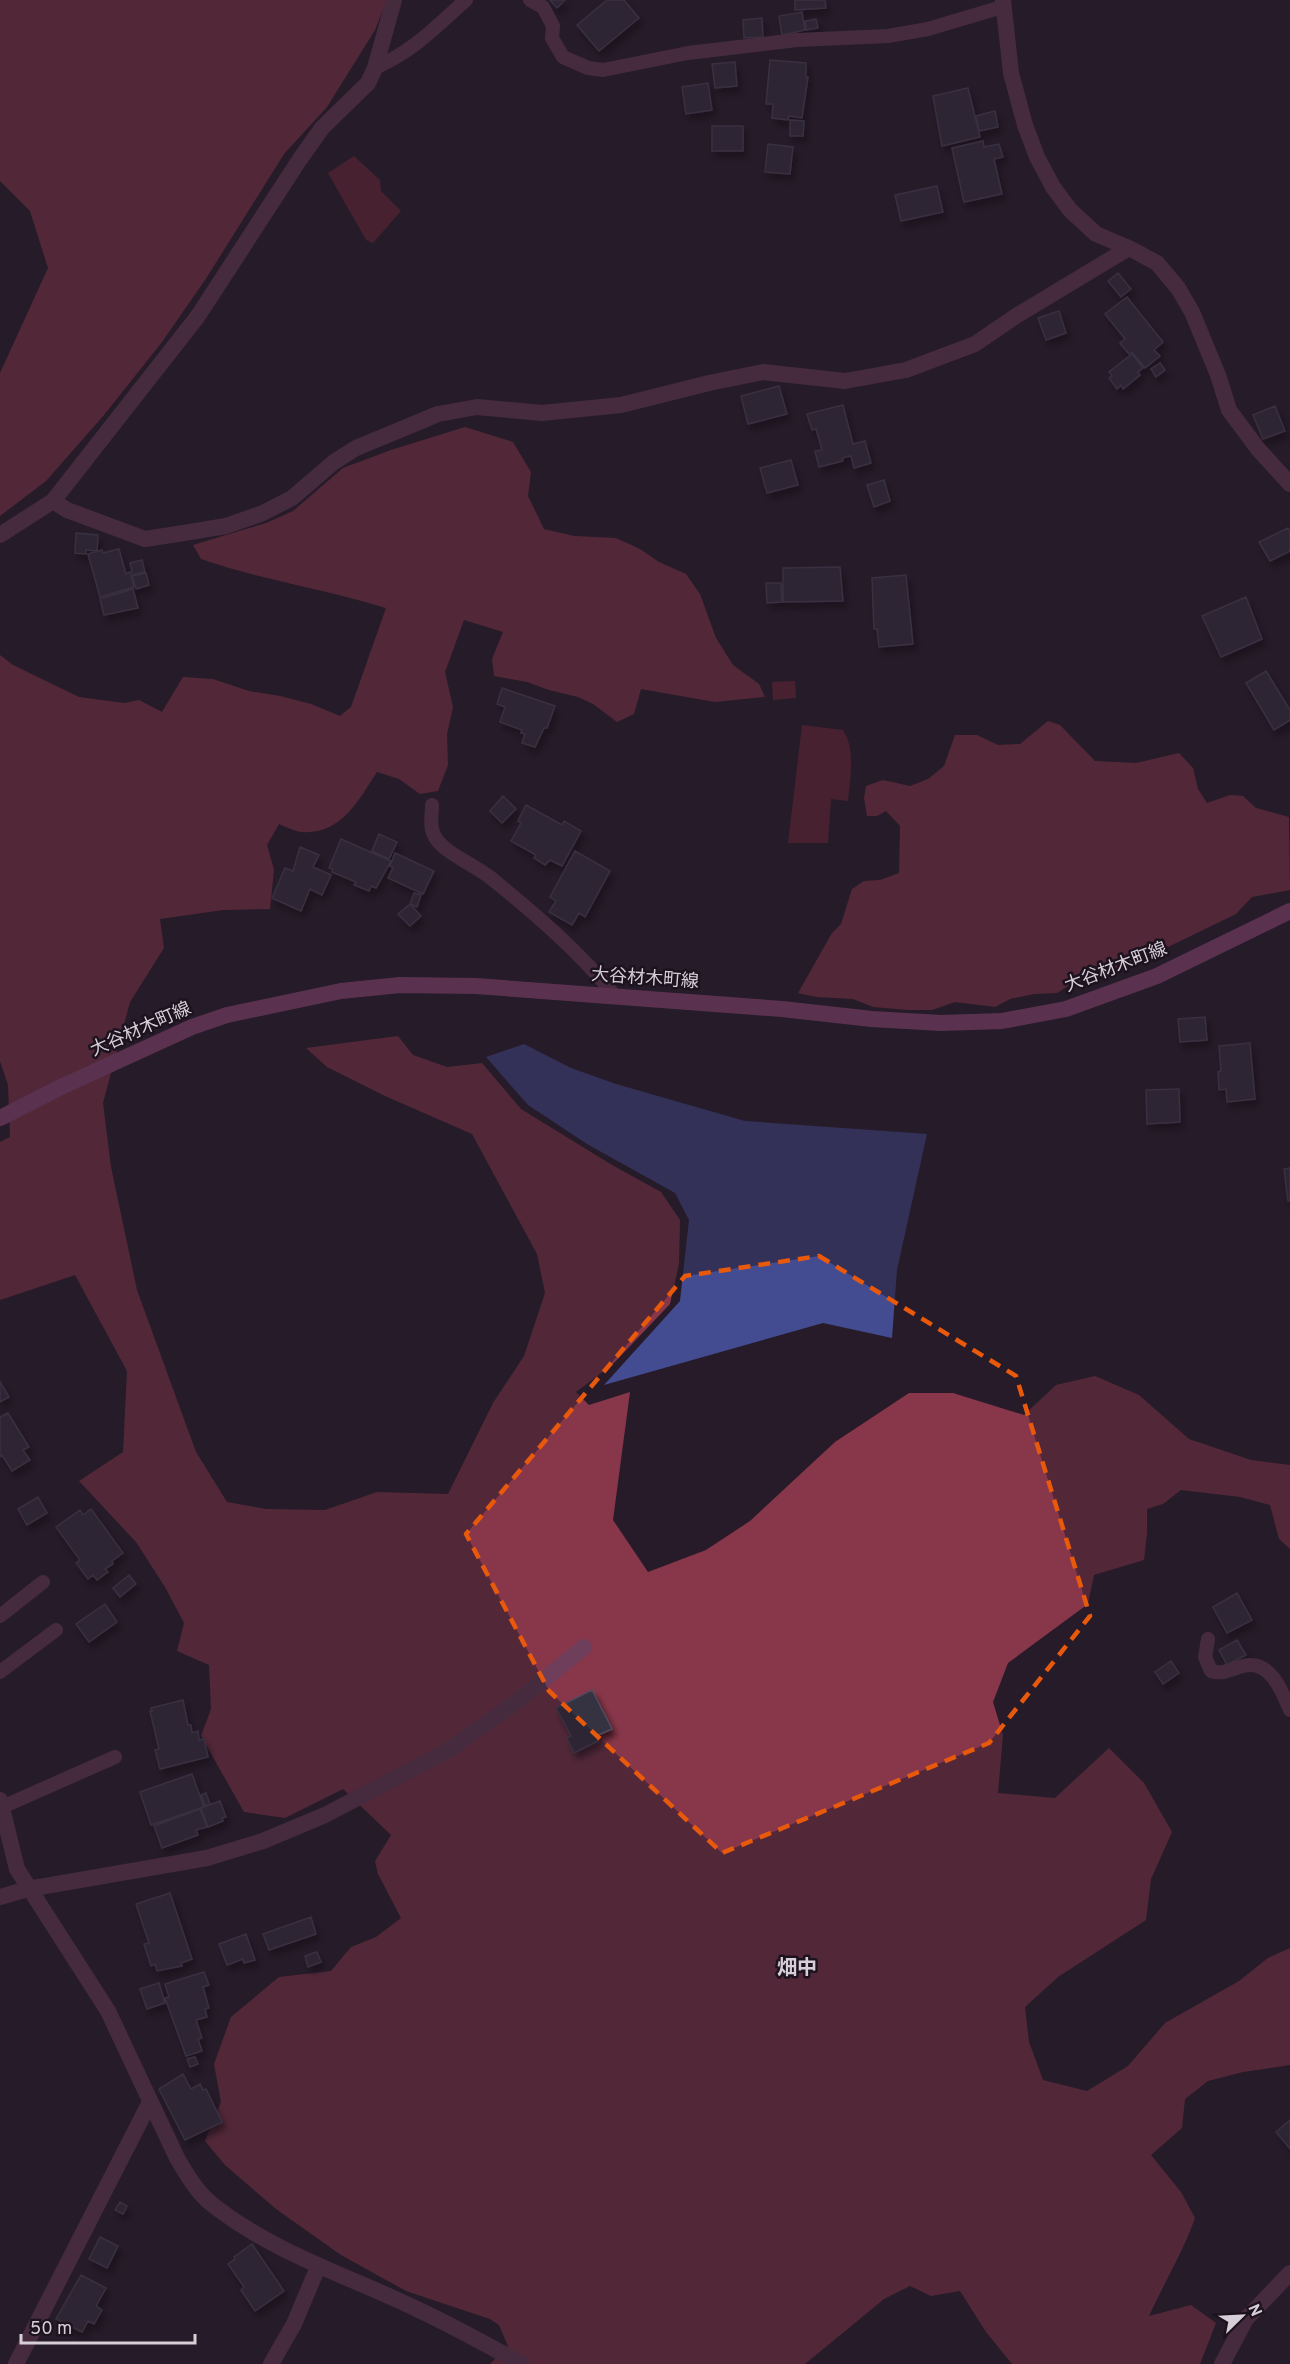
<svg xmlns="http://www.w3.org/2000/svg" width="1290" height="2364" font-family="Overpass,'Noto Sans JP',sans-serif">
	<style>
		.green { fill: #6f2839 }
		.forest { fill: #88374a }
		.water { fill: #434c91 }
		.building { fill: #363042; stroke: #4f4a5c; stroke-width: 1.5; filter: url(#shadow) }
		.lines { fill: none; stroke-linecap: round; stroke-linejoin: round }
		.service { stroke: #6e3e5a; stroke-width: 14 }
		.minor { stroke: #6e3e5a; stroke-width: 16 }
		.secondary { stroke: #994d7b; stroke-width: 16 }
		.marked { fill: none; stroke: #e8590c; stroke-width: 4.5; stroke-dasharray: 12 8; stroke-linejoin: round }
		.labels { text-anchor: middle; dominant-baseline: central; stroke-width: 5; stroke-linejoin: round; paint-order: stroke }
		.street-label { font-size: 18px; fill: #d7cfd8; stroke: #1d121f }
		.neighbourhood-label { font-size: 20px; font-weight: bold; fill: #d7cfd8; stroke: #1d121f }
	</style>
	<defs>
		<filter id="shadow"><feDropShadow dx="3.5" dy="6" stdDeviation="3" flood-color="#0009"/></filter>
	</defs>
	<rect width="100%" height="100%" fill="#271b29"/>
	<path class="green" d="M 354,156 L 380,180 L 381,191 L 401,211 L 373,243 L 366,240 L 328,173 Z
		M 795,681 L 796,698 L 773,700 L 772,682 Z
		M 802,725 L 843,730 C 856,750 850,779 848,801 L 831,799 L 828,843 L 788,843 Z"/>
	<path class="forest" d="M 0,0 L 387,0 L 375,30 L 327,107 L 284,154 L 207,277 L 162,342 L 104,415 L 46,481 L 0,516 L 0,373 L 48,268 L 30,211 L 0,181 Z
		M 465,427 L 513,442 L 531,472 L 528,496 L 544,529 L 574,536 L 616,538 L 640,549 L 659,562 L 686,574 L 700,594 L 716,638 L 733,665 L 759,684 L 765,697 L 715,702 L 641,689 L 634,714 L 617,722 L 593,704 L 578,697 L 549,690 L 527,682 L 494,676 L 492,659 L 503,632 L 464,620 L 445,672 L 453,707 L 447,734 L 448,765 L 438,791 L 420,794 L 399,779 L 377,772 C 358,801 341,835 301,832 C 294,831 286,827 279,824 L 267,845 L 274,870 L 270,909 L 223,910 L 160,919 L 164,948 L 130,1002 L 103,1103 L 111,1167 L 137,1290 L 196,1452 L 227,1502 L 266,1509 L 325,1510 L 377,1492 L 448,1494 L 493,1403 L 524,1356 L 545,1293 L 537,1254 L 472,1134 L 385,1096 L 327,1067 L 306,1048 L 398,1036 L 413,1055 L 447,1067 L 482,1063 L 521,1109 L 612,1165 L 661,1192 L 680,1220 L 679,1264 L 670,1304 L 612,1365 L 576,1392 L 589,1405 L 630,1392 L 613,1520 L 648,1572 L 706,1550 L 750,1521 L 835,1442 L 909,1393 L 953,1393 L 1024,1415 L 1056,1385 L 1095,1376 L 1139,1395 L 1189,1439 L 1251,1460 L 1290,1465 L 1290,1549 L 1279,1539 L 1270,1505 L 1240,1497 L 1181,1490 L 1163,1504 L 1147,1509 L 1147,1533 L 1144,1560 L 1094,1575 L 1088,1604 L 1008,1663 L 993,1702 L 1003,1735 L 998,1793 L 1055,1798 L 1109,1748 L 1144,1783 L 1172,1832 L 1151,1879 L 1146,1920 L 1058,1977 L 1025,2007 L 1029,2042 L 1043,2080 L 1087,2091 L 1128,2066 L 1165,2023 L 1239,1981 L 1268,1958 L 1290,1948 L 1290,2065 L 1243,2072 L 1208,2081 L 1185,2099 L 1182,2128 L 1151,2155 L 1181,2192 L 1195,2218 C 1183,2252 1164,2283 1149,2316 L 1191,2305 L 1216,2323 L 1200,2364 L 1012,2364 L 986,2332 L 960,2291 L 931,2296 L 910,2286 L 884,2299 L 805,2364 L 490,2364 L 508,2346 L 499,2325 L 490,2319 L 406,2291 L 341,2255 L 276,2209 L 225,2165 L 205,2141 L 221,2102 L 214,2064 L 231,2017 L 279,1977 L 331,1971 L 351,1947 L 376,1937 L 401,1918 L 378,1874 L 375,1861 L 391,1835 L 343,1789 L 285,1818 L 244,1812 L 201,1736 L 211,1709 L 209,1665 L 177,1651 L 184,1623 L 165,1587 L 136,1542 L 79,1481 L 123,1452 L 127,1371 L 75,1275 L 0,1300 L 0,1142 L 10,1137 L 8,1085 L 0,1061 L 0,655 L 13,665 L 79,697 L 124,703 L 139,700 L 162,712 L 183,677 L 213,679 L 249,691 L 280,696 L 311,704 L 340,716 L 351,707 L 386,608 C 325,589 261,580 201,559 L 193,545 L 266,523 L 293,511 L 343,468 L 391,450 Z
		M 1048,721 L 1060,725 L 1095,761 L 1136,763 L 1179,753 L 1193,768 L 1198,789 L 1207,803 L 1230,795 L 1243,796 L 1256,808 L 1289,817 L 1290,890 L 1252,897 L 1236,914 L 1166,948 L 1152,952 L 1124,965 L 1112,974 L 1073,983 L 1057,993 L 1034,994 L 1010,999 L 995,1007 L 955,1002 L 932,1010 L 908,1010 L 873,1007 L 853,999 L 816,997 L 798,993 L 832,933 L 841,924 L 852,889 L 864,881 L 880,880 L 899,873 L 900,826 L 886,811 L 877,816 L 867,816 L 864,798 L 866,786 L 883,780 L 910,786 L 928,779 L 944,766 L 955,735 L 977,735 L 998,745 L 1020,744 Z"/>
	<path class="water" d="M 524,1044 L 571,1068 L 616,1084 L 745,1121 L 927,1134 L 897,1270 L 892,1338 L 823,1323 L 604,1385 L 680,1301 L 689,1220 L 675,1193 L 587,1144 L 528,1105 L 486,1057 Z"/>
	<path class="building" d="M 550,0 L 565,0 L 557,8 Z
		M 607,0 L 624,0 L 639,18 L 599,51 L 577,25 Z
		M 795,0 L 825,0 L 826,8 L 795,10 Z
		M 802,12 L 805,30 L 782,35 L 779,16 Z
		M 762,18 L 763,37 L 744,38 L 743,20 Z
		M 816,19 L 818,28 L 806,30 L 805,21 Z
		M 770,60 L 806,63 L 806,77 L 808,77 L 802,118 L 789,116 L 788,120 L 772,118 L 773,104 L 766,104 Z
		M 735,62 L 737,86 L 715,88 L 712,64 Z
		M 708,83 L 712,110 L 686,114 L 682,87 Z
		M 968,88 L 980,137 L 942,146 L 933,96 Z
		M 995,111 L 998,127 L 979,131 L 976,116 Z
		M 790,120 L 804,121 L 803,136 L 790,136 Z
		M 712,126 L 743,126 L 743,151 L 712,151 Z
		M 983,141 L 984,147 L 999,144 L 1003,157 L 994,159 L 1002,194 L 964,202 L 952,148 Z
		M 768,144 L 793,147 L 790,174 L 765,172 Z
		M 937,186 L 943,212 L 901,221 L 895,195 Z
		M 1118,273 L 1131,289 L 1121,297 L 1108,281 Z
		M 1127,297 L 1163,342 L 1154,350 L 1160,356 L 1145,368 L 1132,352 L 1129,354 L 1120,343 L 1125,339 L 1105,314 Z
		M 1059,311 L 1066,333 L 1046,340 L 1038,318 Z
		M 1132,354 L 1143,368 L 1138,372 L 1140,375 L 1123,389 L 1121,385 L 1117,389 L 1109,378 L 1112,376 L 1109,372 Z
		M 1160,363 L 1165,370 L 1156,377 L 1151,369 Z
		M 779,386 L 787,414 L 748,424 L 741,396 Z
		M 843,405 L 853,444 L 865,441 L 871,463 L 854,468 L 851,456 L 842,458 L 843,461 L 819,467 L 815,451 L 822,450 L 816,429 L 812,430 L 807,414 Z
		M 1275,406 L 1285,431 L 1263,439 L 1253,415 Z
		M 791,460 L 798,485 L 767,493 L 760,468 Z
		M 884,480 L 890,501 L 874,507 L 867,485 Z
		M 1288,528 L 1290,532 L 1290,551 L 1270,561 L 1259,542 Z
		M 76,533 L 98,535 L 97,551 L 86,550 L 86,554 L 75,553 Z
		M 119,549 L 126,574 L 130,572 L 134,587 L 100,597 L 88,554 L 102,550 L 103,553 Z
		M 142,560 L 145,572 L 133,575 L 130,563 Z
		M 840,567 L 843,601 L 783,602 L 783,568 Z
		M 146,573 L 149,585 L 136,589 L 132,576 Z
		M 906,575 L 913,644 L 879,647 L 877,629 L 874,629 L 872,578 Z
		M 766,583 L 781,583 L 782,602 L 767,603 Z
		M 133,589 L 138,608 L 104,615 L 100,599 Z
		M 1246,597 L 1262,639 L 1221,657 L 1202,616 Z
		M 1266,671 L 1290,710 L 1290,720 L 1274,730 L 1246,683 Z
		M 502,688 L 555,706 L 547,728 L 544,728 L 535,747 L 522,743 L 525,734 L 521,733 L 522,730 L 500,722 L 505,707 L 497,704 Z
		M 503,796 L 516,809 L 502,823 L 490,811 Z
		M 526,805 L 562,825 L 564,821 L 581,831 L 562,866 L 550,860 L 545,865 L 534,858 L 536,855 L 511,841 L 521,823 L 518,821 Z
		M 379,834 L 397,842 L 389,859 L 372,851 Z
		M 341,839 L 391,861 L 376,888 L 371,886 L 369,891 L 354,885 L 356,882 L 332,872 L 333,869 L 329,868 Z
		M 300,847 L 319,855 L 313,867 L 331,875 L 322,895 L 310,889 L 301,911 L 272,898 L 285,868 L 293,871 Z
		M 575,851 L 610,871 L 585,917 L 579,913 L 572,925 L 549,912 L 556,901 L 550,897 Z
		M 395,853 L 434,871 L 423,894 L 388,878 L 393,868 L 390,866 Z
		M 414,893 L 421,895 L 417,907 L 410,904 Z
		M 410,904 L 421,916 L 410,926 L 398,914 Z
		M 1205,1017 L 1207,1040 L 1180,1042 L 1178,1019 Z
		M 1250,1043 L 1255,1099 L 1227,1102 L 1226,1089 L 1219,1090 L 1218,1072 L 1221,1071 L 1219,1046 Z
		M 1179,1089 L 1180,1122 L 1147,1124 L 1146,1090 Z
		M 1290,1168 L 1290,1201 L 1288,1201 L 1284,1169 Z
		M 0,1382 L 9,1397 L 0,1402 Z
		M 8,1413 L 29,1447 L 23,1450 L 30,1460 L 12,1471 L 2,1455 L 0,1457 L 0,1417 Z
		M 38,1497 L 47,1513 L 27,1525 L 18,1509 Z
		M 91,1509 L 123,1553 L 112,1561 L 113,1564 L 105,1569 L 108,1572 L 97,1580 L 93,1575 L 88,1579 L 76,1563 L 80,1560 L 56,1527 L 80,1510 L 83,1515 Z
		M 129,1575 L 136,1584 L 120,1597 L 113,1588 Z
		M 1237,1593 L 1252,1620 L 1227,1633 L 1213,1607 Z
		M 105,1604 L 117,1622 L 89,1642 L 76,1624 Z
		M 1237,1640 L 1246,1655 L 1227,1665 L 1219,1650 Z
		M 1171,1661 L 1179,1673 L 1163,1684 L 1155,1672 Z
		M 592,1690 L 612,1729 L 596,1736 L 598,1741 L 574,1753 L 567,1738 L 571,1736 L 556,1708 Z
		M 183,1700 L 188,1725 L 191,1725 L 192,1733 L 198,1731 L 199,1740 L 204,1739 L 208,1757 L 160,1769 L 155,1750 L 159,1749 L 150,1711 L 152,1711 L 151,1708 Z
		M 192,1774 L 204,1807 L 151,1825 L 140,1792 Z
		M 206,1793 L 210,1804 L 205,1806 L 201,1795 Z
		M 220,1801 L 226,1817 L 222,1818 L 223,1821 L 208,1827 L 201,1808 Z
		M 200,1809 L 207,1827 L 196,1830 L 198,1835 L 162,1848 L 154,1826 Z
		M 170,1893 L 192,1959 L 181,1963 L 182,1966 L 157,1971 L 155,1964 L 151,1966 L 144,1944 L 149,1943 L 136,1904 Z
		M 311,1917 L 316,1934 L 269,1950 L 263,1934 Z
		M 246,1934 L 255,1960 L 244,1963 L 243,1959 L 227,1965 L 219,1944 Z
		M 317,1952 L 321,1962 L 308,1967 L 305,1956 Z
		M 204,1972 L 209,1985 L 203,1987 L 209,2008 L 205,2009 L 207,2017 L 196,2020 L 202,2038 L 198,2039 L 202,2051 L 186,2056 L 165,1998 L 169,1997 L 165,1984 Z
		M 159,1983 L 165,2003 L 147,2009 L 140,1989 Z
		M 195,2057 L 198,2064 L 190,2067 L 187,2059 Z
		M 183,2074 L 191,2089 L 200,2084 L 203,2090 L 206,2089 L 222,2122 L 185,2140 L 159,2089 Z
		M 1290,2120 L 1290,2149 L 1276,2132 Z
		M 120,2202 L 127,2206 L 123,2214 L 115,2210 Z
		M 100,2237 L 118,2246 L 107,2268 L 89,2259 Z
		M 252,2244 L 284,2291 L 255,2311 L 241,2290 L 244,2287 L 228,2264 L 235,2259 L 234,2257 Z
		M 81,2275 L 106,2288 L 96,2306 L 102,2310 L 94,2324 L 88,2321 L 82,2332 L 56,2319 Z"/>
	<g class="lines">
		<path class="service" d="M 530,0 L 543,7 L 553,26 L 552,38 L 563,57 L 588,68 L 603,70 L 688,53 L 797,40 L 888,36 L 928,29 L 1002,7
			M 375,68 C 416,49 433,29 466,0
			M 432,805 C 432,816 429,827 435,837 C 444,853 475,865 491,878 C 534,913 580,952 615,996
			M 0,1616 L 43,1582
			M 1208,1639 L 1205,1657 L 1211,1671 C 1223,1675 1231,1669 1243,1666 C 1270,1659 1282,1691 1290,1710
			M 0,1672 L 56,1630
			M 2,1807 L 115,1757"/>
		<path class="minor" d="M 1003,0 L 1011,73 L 1025,125 L 1037,157 L 1053,187 L 1070,210 L 1096,234 L 1129,248 L 1157,263 L 1178,288 L 1192,312 L 1218,375 L 1229,410 L 1258,449 L 1290,484
			M 53,501 L 67,510 L 145,539 L 190,532 L 226,526 L 263,513 L 292,498 L 334,462 L 356,448 L 438,414 L 477,407 L 542,413 L 621,405 L 709,383 L 763,372 L 845,381 L 906,370 L 975,344 L 1016,316 L 1129,248
			M 0,535 L 53,501 L 198,316 L 300,159 L 322,128 L 368,83 L 375,68 L 394,0
			M 0,1800 L 17,1869 L 108,2011 L 177,2158 C 187,2175 198,2194 213,2205 C 275,2254 352,2277 421,2311 C 455,2327 489,2346 522,2364
			M 0,1897 L 28,1889 L 207,1858 L 263,1841 L 325,1815 L 447,1751 L 518,1701 L 584,1647
			M 16,2364 L 150,2102
			M 271,2364 L 294,2324 L 318,2267
			M 1222,2364 L 1246,2319 L 1290,2273"/>
		<path class="secondary" d="M 0,1118 L 63,1086 L 192,1027 L 227,1015 L 341,991 L 400,985 L 476,986 L 782,1009 L 872,1019 L 941,1023 L 1002,1021 L 1066,1009 L 1157,976 L 1290,911"/>
	</g>
	<path d="M0 0H1290V2364H0ZM 819,1256 L 1016,1376 L 1090,1616 L 989,1743 L 722,1853 L 549,1691 L 466,1534 L 685,1276 Z" fill="#271b29" fill-opacity=".55" fill-rule="evenodd"/>
	<path class="marked" d="M 819,1256 L 1016,1376 L 1090,1616 L 989,1743 L 722,1853 L 549,1691 L 466,1534 L 685,1276 Z"/>
	<g class="labels">
		<g class="street-label">
			<text transform="translate(1116 968) rotate(-21)">大谷材木町線</text>
			<text transform="translate(645 979) rotate(4)">大谷材木町線</text>
			<text transform="translate(141 1030) rotate(-24)">大谷材木町線</text>
		</g>
		<g class="neighbourhood-label">
			<text x="797" y="1969">畑中</text>
		</g>
	</g>
	<g transform="translate(1242 2316) rotate(66)" stroke="#1d121f" stroke-width="4.5" paint-order="stroke">
	<path d="M0-4.5L10 22L0 15L-10 22Z" fill="#d7cfd8"/>
	<text y="-9" font-size="16" font-weight="bold" text-anchor="middle" fill="#d7cfd8">N</text>
	</g>
	<path d="M21 2334v9h174v-9" fill="none" stroke="#d7cfd8" stroke-width="3"/>
	<text x="30" y="2334" font-size="18" fill="#d7cfd8" stroke="#1d121f" stroke-width="4.5" paint-order="stroke">50 m</text>
</svg>
